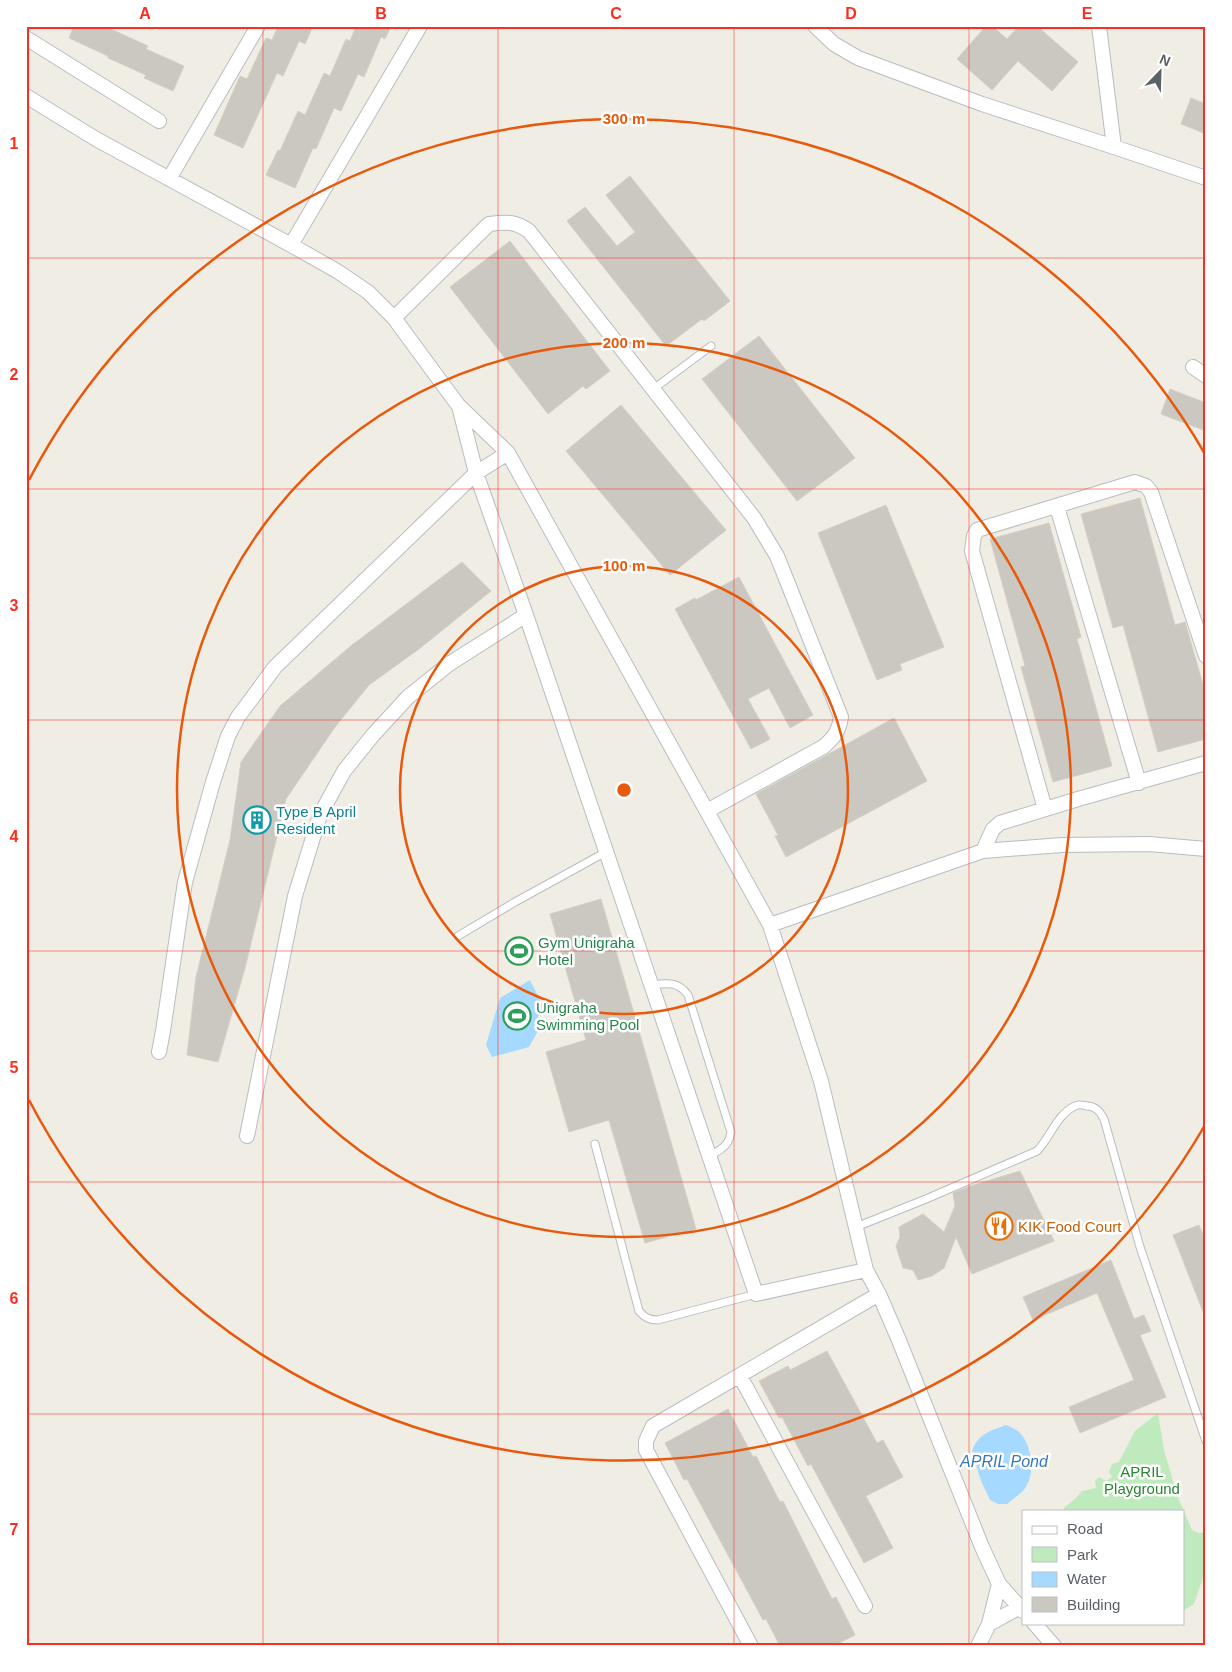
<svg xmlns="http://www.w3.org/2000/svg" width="1232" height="1672" font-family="Arial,sans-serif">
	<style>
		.green { fill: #bfeabe }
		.water { fill: #a5d9ff }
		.building { fill: #cbc8c1; stroke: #d5cfc2 }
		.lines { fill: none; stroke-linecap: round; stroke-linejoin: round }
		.lane-casing { stroke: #b9bcc1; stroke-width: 9 }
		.street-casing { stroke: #b9bcc1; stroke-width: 16 }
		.lane { stroke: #fff; stroke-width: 7 }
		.street { stroke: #fff; stroke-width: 14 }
		.grid { fill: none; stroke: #fa2f20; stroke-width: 1; stroke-opacity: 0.55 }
		.ring { fill: none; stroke: #e8590c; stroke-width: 2.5 }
		.labels { text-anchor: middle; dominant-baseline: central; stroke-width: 5; stroke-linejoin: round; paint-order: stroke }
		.culture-label { font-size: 15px; fill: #0d838f; stroke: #fff; text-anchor: start }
		.leisure-label { font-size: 15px; fill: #27864d; stroke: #fff; text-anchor: start }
		.food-label { font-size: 15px; fill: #c56008; stroke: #fff; text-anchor: start }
		.park-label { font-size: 15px; fill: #2c8530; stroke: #fff }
		.water-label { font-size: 16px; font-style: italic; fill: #3778bc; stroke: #fff }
		.centre { fill: #e8590c; stroke: #fff; stroke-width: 2.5 }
		.ring-label { font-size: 15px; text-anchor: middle; font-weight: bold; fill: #e8590c; stroke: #fff; stroke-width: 5; stroke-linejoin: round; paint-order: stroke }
		.neatline { fill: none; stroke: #fa2f20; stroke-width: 2 }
		.grid-label { font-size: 16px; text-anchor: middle; font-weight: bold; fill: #fa2f20 }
	</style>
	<rect width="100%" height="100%" fill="#f0ede4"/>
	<path class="green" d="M 1158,1413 L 1164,1450 L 1177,1495 L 1192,1530 L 1199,1533 L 1206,1532 L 1206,1569 L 1194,1604 L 1183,1611 L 1183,1511 L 1064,1511 L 1064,1508 L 1075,1499 L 1082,1491 L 1096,1488 L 1095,1481 L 1099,1477 L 1106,1481 L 1112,1477 L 1109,1472 L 1112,1464 L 1119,1462 L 1135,1431 Z"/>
	<path class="water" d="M 530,980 L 544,1008 L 534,1023 L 538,1031 L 529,1047 L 492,1057 L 486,1045 L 500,998 Z
		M 1006,1425 C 1011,1427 1016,1429 1020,1433 C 1031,1444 1035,1471 1027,1485 C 1023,1493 1014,1498 1007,1504 L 998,1504 L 990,1500 L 981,1481 L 972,1452 C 977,1434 990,1431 1006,1425 Z"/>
	<path class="building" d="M 74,26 L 104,26 L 148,46 L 146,49 L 184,66 L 173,91 L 144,78 L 146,75 L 108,58 L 108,56 L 69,38 Z
		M 278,26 L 313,26 L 305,44 L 299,41 L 283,76 L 277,73 L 243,148 L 214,135 L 240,76 L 247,79 L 266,38 L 272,40 Z
		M 356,26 L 391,26 L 385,39 L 381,37 L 364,77 L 358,74 L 341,111 L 334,108 L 316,149 L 313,148 L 295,188 L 266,175 L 278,150 L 280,151 L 298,111 L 305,115 L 324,73 L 330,76 L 346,39 L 350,41 Z
		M 986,26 L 992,26 L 1007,39 L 1019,26 L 1037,26 L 1078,62 L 1052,91 L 1018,61 L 992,90 L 957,59 Z
		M 1191,98 L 1206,104 L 1206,134 L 1181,124 Z
		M 630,176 L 730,301 L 704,321 L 702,319 L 666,346 L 567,221 L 585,207 L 617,246 L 635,232 L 606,195 Z
		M 510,241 L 610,371 L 586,389 L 583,386 L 548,414 L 450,287 Z
		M 759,336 L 855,458 L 797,501 L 702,379 Z
		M 1170,389 L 1206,403 L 1206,431 L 1161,414 Z
		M 621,405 L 726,530 L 670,575 L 566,451 Z
		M 1140,498 L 1175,625 L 1185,622 L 1206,695 L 1206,739 L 1158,752 L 1123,625 L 1113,628 L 1081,514 Z
		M 886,505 L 944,647 L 900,664 L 902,670 L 877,680 L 818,533 Z
		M 1049,523 L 1081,637 L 1077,639 L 1112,766 L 1053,782 L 1021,667 L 1025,666 L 990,539 Z
		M 462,562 L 491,591 L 419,649 L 369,685 L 335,727 L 286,799 L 245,968 L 218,1062 L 187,1055 L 196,977 L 230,840 L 241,762 L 280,706 L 352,645 Z
		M 739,577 L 813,715 L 790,728 L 769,688 L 748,699 L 770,739 L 751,749 L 675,609 L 695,598 L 696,600 Z
		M 894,718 L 927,781 L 786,857 L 775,836 L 778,835 L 756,794 Z
		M 601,899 L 696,1229 L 645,1243 L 609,1120 L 569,1132 L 546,1052 L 586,1040 L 550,914 Z
		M 1020,1171 L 1054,1241 L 972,1274 L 956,1237 L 944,1268 L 932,1276 L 918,1280 L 913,1270 L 903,1268 L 896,1246 L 900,1237 L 899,1227 L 923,1214 L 944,1232 L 955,1206 L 953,1193 L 970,1186 Z
		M 1199,1225 L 1206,1242 L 1205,1317 L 1173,1235 Z
		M 1111,1260 L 1134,1319 L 1144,1315 L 1151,1331 L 1140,1335 L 1166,1397 L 1080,1433 L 1069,1407 L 1134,1380 L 1097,1293 L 1033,1320 L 1023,1297 Z
		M 827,1351 L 877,1443 L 883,1440 L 903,1477 L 866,1496 L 893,1548 L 864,1563 L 811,1464 L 808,1466 L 782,1417 L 779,1418 L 759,1381 L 788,1366 L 790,1370 Z
		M 728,1409 L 753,1457 L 756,1456 L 780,1502 L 783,1501 L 832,1599 L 836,1597 L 855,1635 L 833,1646 L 780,1646 L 766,1619 L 763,1620 L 687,1479 L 684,1480 L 665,1443 Z"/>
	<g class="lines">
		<g class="lane-casing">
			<path id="lane" d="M 652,390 L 711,346
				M 458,936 L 515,902 L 606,852
				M 652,985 C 667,983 678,981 688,995 L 731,1132 C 729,1146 721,1149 710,1156
				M 595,1144 L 639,1311 C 645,1318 650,1320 658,1320 L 756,1294
				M 856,1227 L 926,1199 L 1037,1151 C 1050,1138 1057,1114 1075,1106 C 1078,1104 1083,1105 1087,1106 C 1096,1106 1100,1112 1104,1119 L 1140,1247 L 1206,1441"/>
		</g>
		<g class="street-casing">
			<path id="street" d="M 815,26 L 834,44 L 858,58 L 982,104 L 1114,147 L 1206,178
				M 1099,26 L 1114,147
				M 26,38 L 159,121
				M 26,96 L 96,139 L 291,245 L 337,271 L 368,292 L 394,318 L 458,405 L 508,453 L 770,925 L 821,1081 L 866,1270 L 879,1294 L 898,1338 L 982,1547 L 999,1584 L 1023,1611
				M 169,179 L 258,26
				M 291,245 L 420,26
				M 394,318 L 489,224 C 506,222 515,221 529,231 L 754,518 L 777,556 L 841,717 C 839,731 834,738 823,747 L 707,811
				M 1193,367 L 1206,376
				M 459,406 L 476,473 L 526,615 L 756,1294 L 866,1270
				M 1057,507 L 1139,783
				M 1045,809 L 972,551 L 974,536 L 977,530 L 1135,482 L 1146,486 L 1151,492 L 1206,656
				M 983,851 L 993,829 L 1000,823 L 1078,799 L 1206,763
				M 770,925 L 983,851 L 1062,845 L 1149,844 L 1206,849
				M 159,1052 L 163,1031 L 185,882 L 213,782 L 228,736 L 238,717 L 275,667 L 476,473 L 508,453
				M 247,1136 L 295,896 L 320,815 L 344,771 L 373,735 L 408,697 L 449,664 L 526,615
				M 740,1376 L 865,1606
				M 1034,1623 L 1054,1646
				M 989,1624 L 1020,1607
				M 751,1646 L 646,1450 L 646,1441 L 653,1426 L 879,1294
				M 978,1646 L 989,1624 L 999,1584"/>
		</g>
		<use href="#lane" class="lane"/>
		<use href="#street" class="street"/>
	</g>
	<path class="grid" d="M 263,26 L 263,1646M 498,26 L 498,1646M 734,26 L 734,1646M 969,26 L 969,1646M 26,258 L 1206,258M 26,489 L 1206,489M 26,720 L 1206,720M 26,951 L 1206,951M 26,1182 L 1206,1182M 26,1414 L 1206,1414"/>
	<g class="ring">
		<circle cx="624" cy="790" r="224"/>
		<circle cx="624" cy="790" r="447"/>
		<path d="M1205 1125A671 671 0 0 1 29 1100M29 480A671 671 0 0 1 1205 454"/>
	</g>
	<defs>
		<g id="building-ring" transform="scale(1.4375)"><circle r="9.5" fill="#fff" stroke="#0f9aa8" stroke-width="1.5"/><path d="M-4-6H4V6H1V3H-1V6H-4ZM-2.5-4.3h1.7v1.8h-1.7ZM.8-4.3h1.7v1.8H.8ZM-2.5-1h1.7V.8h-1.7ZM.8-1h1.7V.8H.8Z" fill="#0f9aa8"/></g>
		<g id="stadium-ring" transform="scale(1.4375)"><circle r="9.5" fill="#fff" stroke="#2e9e5b" stroke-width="1.5"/><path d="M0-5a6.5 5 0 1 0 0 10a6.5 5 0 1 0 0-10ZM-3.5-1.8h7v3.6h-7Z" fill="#2e9e5b"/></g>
		<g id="restaurant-ring" transform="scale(1.4375)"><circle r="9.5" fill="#fff" stroke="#e8710a" stroke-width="1.5"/><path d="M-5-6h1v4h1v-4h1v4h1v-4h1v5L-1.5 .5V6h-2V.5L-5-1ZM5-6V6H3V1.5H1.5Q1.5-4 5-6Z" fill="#e8710a"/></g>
	</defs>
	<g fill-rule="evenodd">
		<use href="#building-ring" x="257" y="820"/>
		<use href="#stadium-ring" x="519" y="951"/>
		<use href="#stadium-ring" x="517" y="1016"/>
		<use href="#restaurant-ring" x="999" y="1226"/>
	</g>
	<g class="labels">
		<g class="culture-label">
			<text x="276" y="811">Type B April<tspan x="276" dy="17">Resident</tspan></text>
		</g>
		<g class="leisure-label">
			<text x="538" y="942">Gym Unigraha<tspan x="538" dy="17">Hotel</tspan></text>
			<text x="536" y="1007">Unigraha<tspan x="536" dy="17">Swimming Pool</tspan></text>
		</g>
		<g class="food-label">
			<text x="1018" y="1226">KIK Food Court</text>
		</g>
		<g class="park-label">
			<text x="1142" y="1471">APRIL<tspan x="1142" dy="17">Playground</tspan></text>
		</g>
		<g class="water-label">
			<text x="1004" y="1461">APRIL Pond</text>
		</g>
	</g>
	<circle cx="624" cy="790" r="8" class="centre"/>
	<g class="ring-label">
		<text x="624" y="124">300 m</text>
		<text x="624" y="348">200 m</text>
		<text x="624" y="571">100 m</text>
	</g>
	<rect width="1232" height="1672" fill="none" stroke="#ffffff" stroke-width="55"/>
	<rect x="1022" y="1510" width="162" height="115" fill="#ffffff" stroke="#bec0c2"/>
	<rect x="1032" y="1526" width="25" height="8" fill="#ffffff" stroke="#bec0c2"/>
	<text x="1067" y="1534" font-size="15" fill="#5c6166">Road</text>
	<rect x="1032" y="1547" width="25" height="15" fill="#bfeabe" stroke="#bec0c2"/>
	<text x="1067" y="1560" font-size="15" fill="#5c6166">Park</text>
	<rect x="1032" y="1572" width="25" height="15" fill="#a5d9ff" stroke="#bec0c2"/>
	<text x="1067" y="1584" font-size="15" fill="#5c6166">Water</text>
	<rect x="1032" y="1597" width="25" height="15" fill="#cbc8c1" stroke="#bec0c2"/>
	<text x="1067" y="1610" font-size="15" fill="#5c6166">Building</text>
	<g transform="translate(1160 72) rotate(23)" stroke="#ffffff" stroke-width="4" paint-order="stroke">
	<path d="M0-4L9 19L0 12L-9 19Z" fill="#5c6166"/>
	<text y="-8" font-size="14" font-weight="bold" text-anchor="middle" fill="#5c6166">N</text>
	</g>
	<rect x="28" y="28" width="1176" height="1616" class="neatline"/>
	<g class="grid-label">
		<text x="145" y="19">A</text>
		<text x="381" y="19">B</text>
		<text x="616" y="19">C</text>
		<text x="851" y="19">D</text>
		<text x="1087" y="19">E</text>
		<text x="14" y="149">1</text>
		<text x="14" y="380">2</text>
		<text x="14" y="611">3</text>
		<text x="14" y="842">4</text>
		<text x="14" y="1073">5</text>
		<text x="14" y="1304">6</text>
		<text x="14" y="1535">7</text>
	</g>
</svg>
